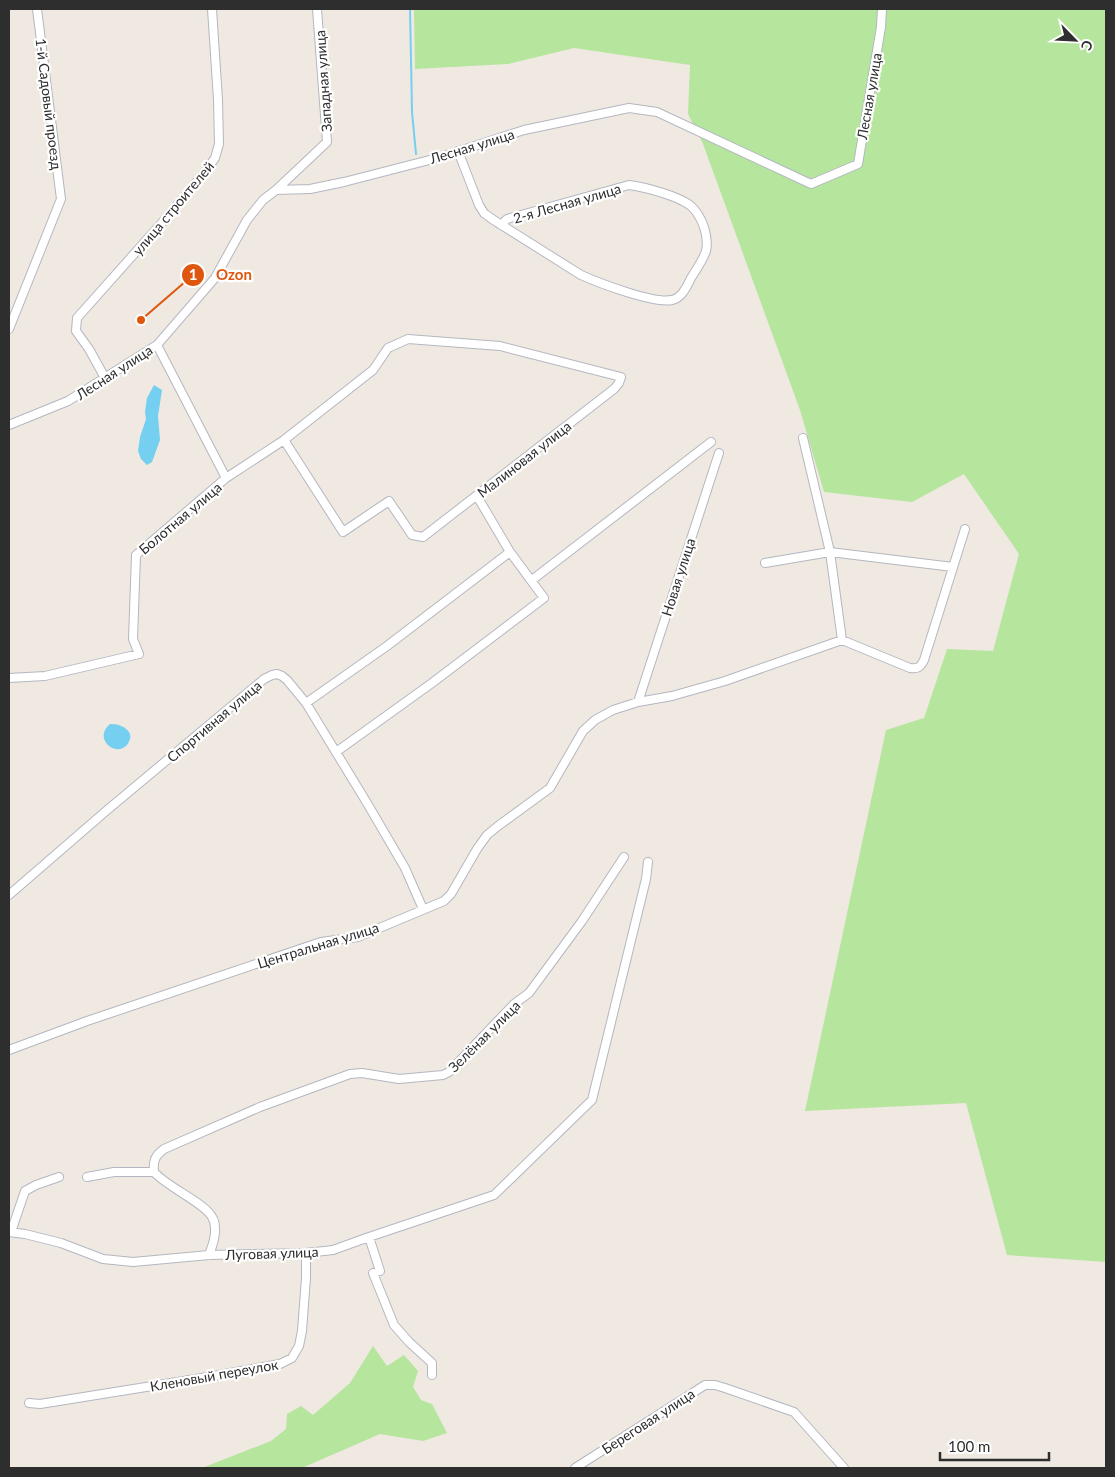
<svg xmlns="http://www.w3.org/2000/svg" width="1115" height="1477" font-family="Lato,sans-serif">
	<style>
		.green { fill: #b6e59e }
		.water { fill: #75cff0 }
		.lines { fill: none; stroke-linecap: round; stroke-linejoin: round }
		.stream { stroke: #75cff0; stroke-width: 2 }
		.street-casing { stroke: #b4b7c1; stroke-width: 10 }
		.street { stroke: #fff; stroke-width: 8 }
		.labels { text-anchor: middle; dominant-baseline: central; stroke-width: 4.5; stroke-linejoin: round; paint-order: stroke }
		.street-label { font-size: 14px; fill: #2e2e2e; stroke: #fff }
		.leader { fill: none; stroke: #df570e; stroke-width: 2 }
		.callout-dot { fill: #df570e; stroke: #fff; stroke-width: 2 }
		.mark-label { font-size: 15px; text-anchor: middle; font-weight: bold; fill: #fff }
		.callout-label { font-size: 15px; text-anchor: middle; font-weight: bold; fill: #df570e; stroke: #fff; stroke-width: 4.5; stroke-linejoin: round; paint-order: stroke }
	</style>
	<rect width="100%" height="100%" fill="#efe9e1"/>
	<path class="green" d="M 414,9 L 1106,9 L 1106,1262 L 1007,1255 L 966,1103 L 805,1111 L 886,730 L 924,718 L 947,649 L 993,651 L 1019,554 L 964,474 L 912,502 L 824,492 L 800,410 L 703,144 L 688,114 L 690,65 L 574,48 L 508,64 L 415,69 Z
		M 373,1346 L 387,1366 L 404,1355 L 418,1371 L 413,1387 L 421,1400 L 432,1404 L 447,1433 L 423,1441 L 380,1434 L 302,1468 L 202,1468 L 271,1441 L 286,1429 L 287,1414 L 301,1406 L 313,1415 L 350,1383 Z"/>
	<path class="water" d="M 154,385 L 162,390 L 158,416 L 160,440 L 152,462 L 147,465 L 141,459 L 138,451 L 140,437 L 146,419 L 145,412 L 147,398 Z
		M 110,724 C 118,723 133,729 130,739 C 123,762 90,741 110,724 Z"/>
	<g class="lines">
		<path class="stream" d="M 410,9 L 412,112 L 416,154"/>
		<g class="street-casing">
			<path id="street" d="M 458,151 L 479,205 L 484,213 L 492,219 L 581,275 C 599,283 654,304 672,300 C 682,298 687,286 691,278 C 696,270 703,260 706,251 C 709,237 703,219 693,208 C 683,197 645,187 629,185 L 507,219 L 501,225
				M 276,190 L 327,142 L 317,9
				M 9,329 L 61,199 L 37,9
				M 157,345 L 226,478
				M 105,378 L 89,349 L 76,331 L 77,318 L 167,217 L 205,172 L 215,158 L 219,144 L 218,100 L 212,9
				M 9,425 L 68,401 L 157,345 L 215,278 L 247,220 L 263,200 L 276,190 L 310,189 L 344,182 L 441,157 L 524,130 L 629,108 L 657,112 L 811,184 L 858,164 L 881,27 L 882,9
				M 803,438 L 830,552 L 842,640
				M 765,563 L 830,552 L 953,567
				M 532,580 L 711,442
				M 9,678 L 45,676 L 139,654 L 133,639 L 136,555 L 226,478 L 284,440 L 373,370 L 388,348 L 408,339 L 500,346 L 621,377 L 619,383 L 614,389 L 423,537 L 412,535 L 389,501 L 343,532 L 284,440
				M 638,702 L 719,453
				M 306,703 L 387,646 L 510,552
				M 336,752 L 432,683 L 544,598 L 510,552 L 477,496
				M 9,895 L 106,811 L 264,679 L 272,675 L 277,674 L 282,676 L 287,680 L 306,703 L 367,803 L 405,868 L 423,909
				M 9,1050 L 87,1021 L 321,942 L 358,937 L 444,901 L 451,894 L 477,849 L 487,835 L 498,826 L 550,788 L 583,731 L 595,720 L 613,710 L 638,702 L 672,696 L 725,681 L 842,640 L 910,668 C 917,669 920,668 924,660 L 965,529
				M 154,1172 C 153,1160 155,1156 164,1149 L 260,1107 L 350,1074 L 362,1073 L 399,1079 L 443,1075 L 449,1072 L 514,1004 L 529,993 L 582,921 L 624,857
				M 87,1177 L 114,1172 L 154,1172 C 167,1187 205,1203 212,1217 C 214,1220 215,1225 215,1228 C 216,1237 212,1247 209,1255
				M 9,1232 L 25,1234 L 61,1243 L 103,1259 L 133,1262 L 209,1255 L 306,1253 L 333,1250 L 369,1237 L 494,1195 L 592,1100 L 646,879 L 648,862
				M 11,1232 L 25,1191 L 36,1185 L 59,1177
				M 369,1237 L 380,1271 L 373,1273 L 394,1325 L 409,1342 L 432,1363 L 432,1375
				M 29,1403 L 40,1404 L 202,1378 L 280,1364 L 292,1358 L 299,1346 L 302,1331 L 306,1278 L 306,1253
				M 575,1468 L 705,1385 L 715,1385 L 725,1388 L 794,1412 L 844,1468"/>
		</g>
		<use href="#street" class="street"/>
	</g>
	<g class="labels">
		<g class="street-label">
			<text transform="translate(323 81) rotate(-94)">Западная улица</text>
			<text transform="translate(869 96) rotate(-80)">Лесная улица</text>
			<text transform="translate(49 104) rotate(83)">1-й Садовый проезд</text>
			<text transform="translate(472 146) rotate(-17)">Лесная улица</text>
			<text transform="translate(567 203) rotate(-16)">2-я Лесная улица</text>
			<text transform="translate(173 208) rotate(-50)">улица строителей</text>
			<text transform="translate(114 372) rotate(-33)">Лесная улица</text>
			<text transform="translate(524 459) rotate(-38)">Малиновая улица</text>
			<text transform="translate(180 518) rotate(-40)">Болотная улица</text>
			<text transform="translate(678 577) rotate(-72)">Новая улица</text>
			<text transform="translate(214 721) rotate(-40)">Спортивная улица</text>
			<text transform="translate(318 945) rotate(-17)">Центральная улица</text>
			<text transform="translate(484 1036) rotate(-45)">Зелёная улица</text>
			<text transform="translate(272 1253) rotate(-2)">Луговая улица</text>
			<text transform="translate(214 1375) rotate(-10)">Кленовый переулок</text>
			<text transform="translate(648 1421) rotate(-33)">Береговая улица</text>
		</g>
	</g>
	<path class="leader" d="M141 320L193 275"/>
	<g class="callout-dot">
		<circle cx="141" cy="320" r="5"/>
		<circle cx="193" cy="275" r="12"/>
	</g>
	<g class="mark-label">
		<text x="193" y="280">1</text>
	</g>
	<g class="callout-label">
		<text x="234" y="280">Ozon</text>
	</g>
	<rect width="1115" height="1477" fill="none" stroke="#2e2e2e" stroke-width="20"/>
	<g transform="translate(1075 40) rotate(114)" stroke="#ffffff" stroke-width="4" paint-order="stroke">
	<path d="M0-4L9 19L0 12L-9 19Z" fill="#2e2e2e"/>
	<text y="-8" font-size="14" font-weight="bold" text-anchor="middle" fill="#2e2e2e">С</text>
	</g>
	<path d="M940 1452v8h109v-8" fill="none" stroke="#2e2e2e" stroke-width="2.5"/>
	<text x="948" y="1452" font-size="15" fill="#2e2e2e" stroke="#ffffff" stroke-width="4" paint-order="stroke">100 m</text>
</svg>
